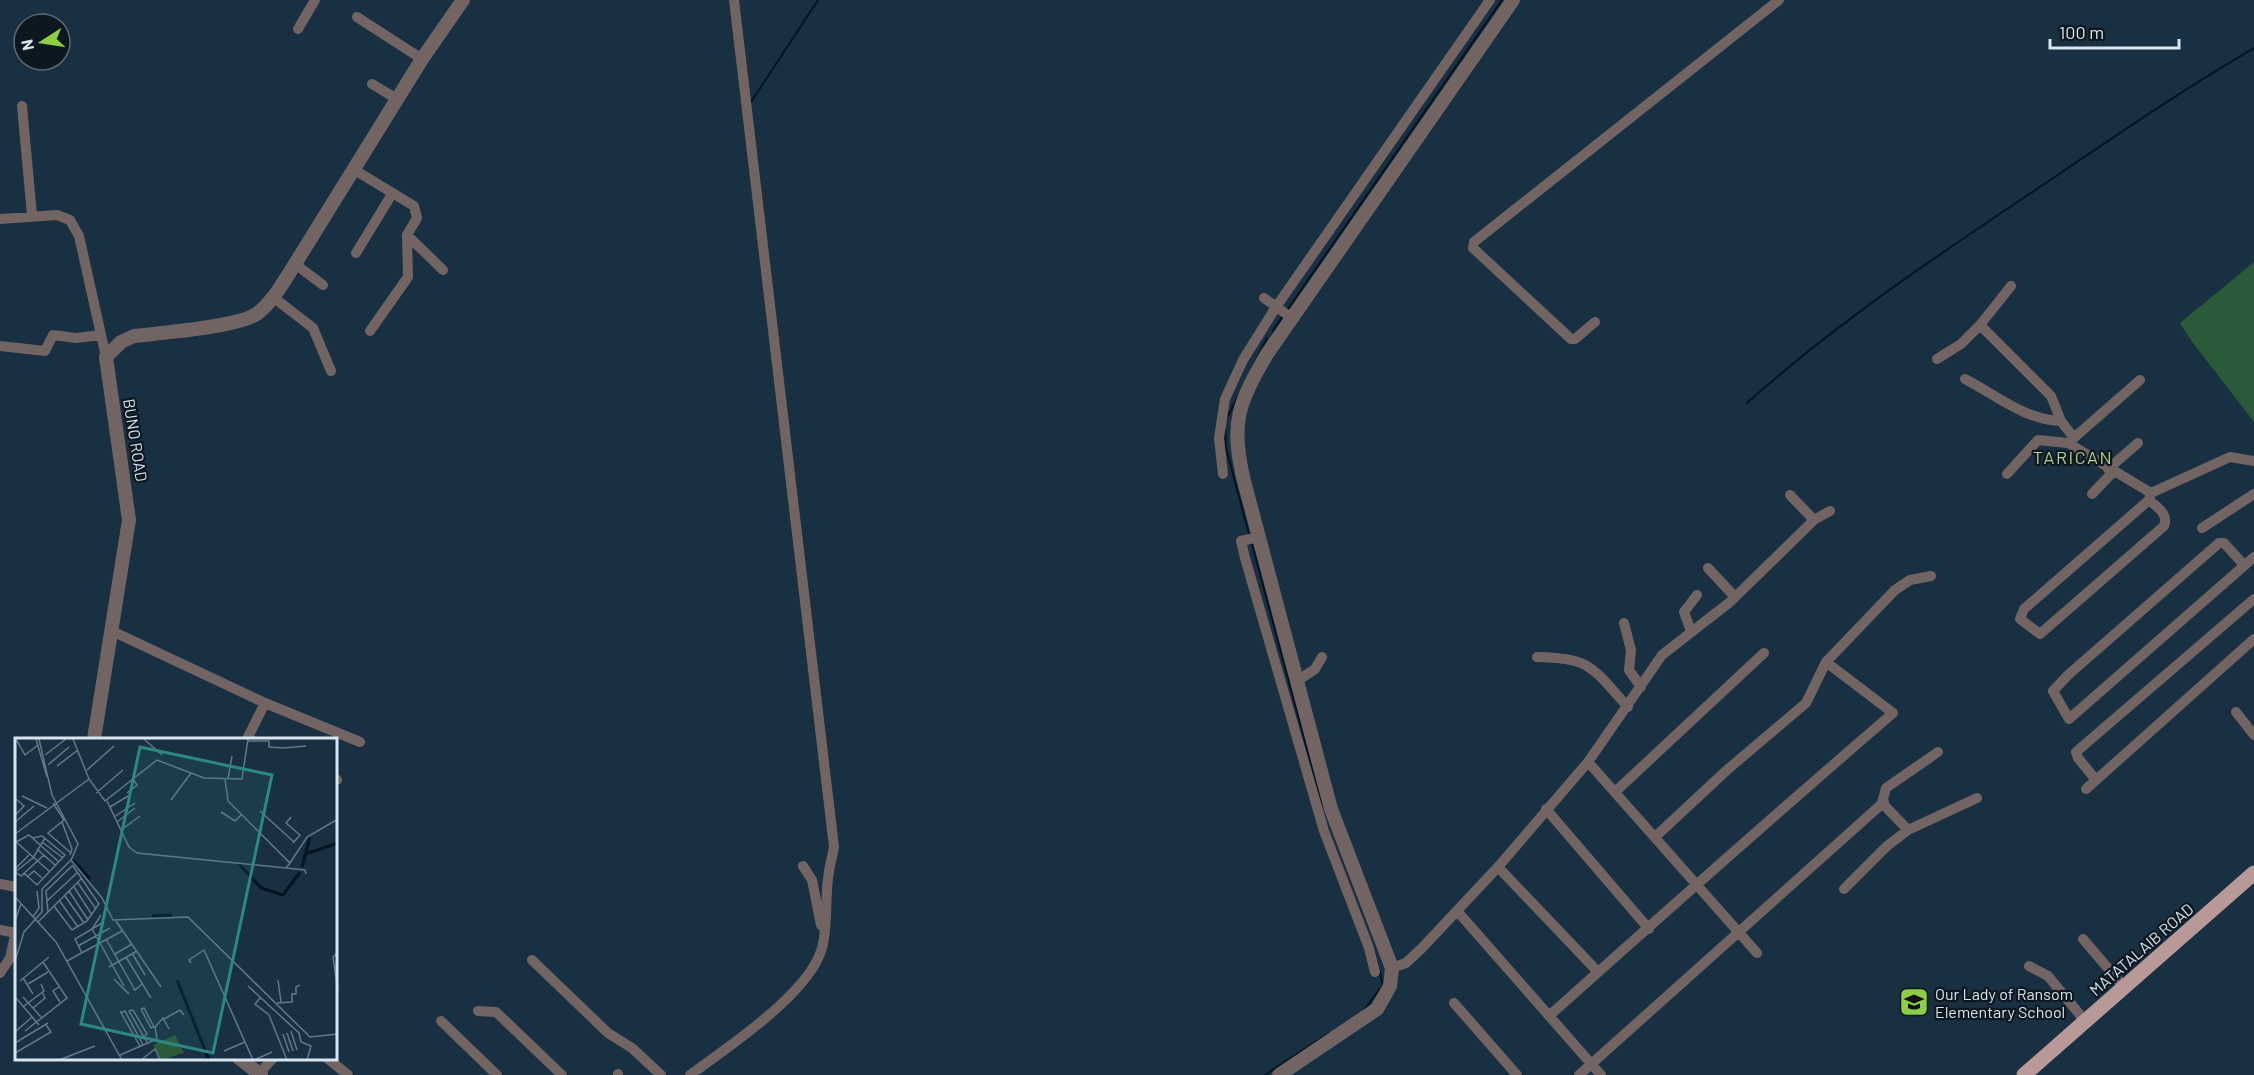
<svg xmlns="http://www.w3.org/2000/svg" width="2254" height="1075" font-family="Barlow,sans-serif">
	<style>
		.green { fill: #2b5a3b }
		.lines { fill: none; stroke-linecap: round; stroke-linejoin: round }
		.stream { stroke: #031320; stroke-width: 2 }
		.minor { stroke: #736464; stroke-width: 10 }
		.tertiary { stroke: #736464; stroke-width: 14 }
		.primary { stroke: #b89998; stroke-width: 15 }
		.labels { text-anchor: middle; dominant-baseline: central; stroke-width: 4.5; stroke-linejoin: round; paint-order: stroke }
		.street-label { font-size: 16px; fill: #d6e5f0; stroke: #0d171f }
		.poi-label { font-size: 16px; fill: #d6e5f0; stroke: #0d171f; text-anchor: start }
		.neighbourhood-label { font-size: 18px; letter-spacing: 1.5px; fill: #b0d590; stroke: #0d171f }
		.inset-river { fill: none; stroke: #031320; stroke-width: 3 }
		.inset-road { fill: none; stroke: #647888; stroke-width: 1.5 }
		.view { fill: #2d8782; fill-opacity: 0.15; stroke: #2d8782; stroke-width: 3 }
		.inset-edge { fill: none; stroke: #d6e5f0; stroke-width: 3 }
	</style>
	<rect width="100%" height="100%" fill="#183042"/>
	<path class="green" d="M 2254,262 L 2254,422 L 2193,343 L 2180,323 Z"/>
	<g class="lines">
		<path class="stream" d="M 751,102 L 818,0
			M 1288,309 L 1502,0
			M 1273,331 L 1282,317
			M 1747,403 C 1833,326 1929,261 2025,197 C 2101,146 2175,94 2254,48
			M 1228,416 L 1267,338
			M 1225,430 L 1226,448 L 1249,534
			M 1252,544 L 1322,805
			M 1364,1010 L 1383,985 L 1373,946
			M 1265,1075 L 1329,1033"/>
		<path class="minor" d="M 357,17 L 422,59
			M 298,29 L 315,0
			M 372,84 L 397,99
			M 22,106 L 32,215
			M 353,169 L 414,206 L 417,218 L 407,235 L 408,277 L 370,331
			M 0,219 L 57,215 L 70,220 L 79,236 L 106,357
			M 407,235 L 443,270
			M 356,253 L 392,194
			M 295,264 L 323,285
			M 2011,286 L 1980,325 L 2051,396 L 2061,421 L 2074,438
			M 273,297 L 313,328 L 331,371
			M 1264,298 L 1292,318
			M 1595,322 L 1575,339 L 1571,339 L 1473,248 L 1474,242 L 1779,0
			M 0,346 L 45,351 L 53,335 L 76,338 L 101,335
			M 1937,359 L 1961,344 L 1980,325
			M 1965,379 C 1996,395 2025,420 2061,421
			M 2140,380 L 2068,443 L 2151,493
			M 2108,469 L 2138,443
			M 1223,474 L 1219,438 L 1225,399 L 1243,360 L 1276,307 L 1490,0
			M 2007,474 L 2038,440 L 2068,443
			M 2092,494 L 2113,472
			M 1790,495 L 1814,520
			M 2149,500 C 2157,507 2169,514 2164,526 L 2040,634 L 2020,619 L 2024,609 L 2149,500 L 2151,493 L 2230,457 L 2254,461
			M 2202,528 L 2254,494
			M 1259,537 L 1241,541 L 1245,558 L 1324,831 L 1369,948 L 1375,972
			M 2244,565 L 2224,543 L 2219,543 L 2068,675 L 2053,691 L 2069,719 L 2254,557
			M 1708,568 L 1735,597
			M 1624,623 L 1631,650 L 1629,670 L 1641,687
			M 112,631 L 265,703 L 360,742
			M 1691,631 L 1684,612 L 1697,595
			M 1537,657 C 1593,658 1592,668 1628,707
			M 1297,681 L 1315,669 L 1322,657
			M 2236,712 L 2254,735
			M 251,739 L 248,737 L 265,703
			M 1588,762 L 1757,953
			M 336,779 L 337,780
			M 2096,780 L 2078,758 L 2076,752 L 2254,599
			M 2086,789 L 2254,639
			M 1615,792 L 1764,653
			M 1546,809 L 1649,929
			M 1908,830 L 1977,798
			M 1655,837 L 1727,770 L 1806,703 L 1826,662 L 1895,590 L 1910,580 L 1931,576
			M 803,866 L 812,880 L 821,925
			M 1498,867 L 1598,972
			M 0,884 L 16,887
			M 1844,889 L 1887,846 L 1908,830 L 1882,803 L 1886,788 L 1938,752
			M 1458,912 L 1601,1075
			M 0,930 L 16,933
			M 2083,939 L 2124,987
			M 532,960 L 608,1033 L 632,1048 L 661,1075
			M 2029,966 L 2048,976 L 2085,1021
			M 1392,968 L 1406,963 L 1422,948 L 1498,867 L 1588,762 L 1662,655 L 1730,602 L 1814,520 L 1830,511
			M 0,973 L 10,958 L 16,931
			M 1454,1003 L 1517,1075
			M 478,1011 L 496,1012 L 562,1075
			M 1549,1016 C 1663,914 1777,813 1893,713 L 1826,662
			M 441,1021 L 497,1075
			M 327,1058 L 348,1075
			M 259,1074 L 273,1058
			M 618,1074 L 618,1075
			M 690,1075 C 728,1047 810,993 822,948 C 828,926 825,902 828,879 C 829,868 832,858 834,847 L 734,0
			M 1579,1075 L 1884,802"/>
		<path class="tertiary" d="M 94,739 L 129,520 L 106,357 L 121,342 L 134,336 C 160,333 241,327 258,313 C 274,300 284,281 295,264 L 422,59 L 463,0
			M 239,1058 L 261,1075
			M 1279,1075 L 1377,1009 L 1390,986 L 1392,968 L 1331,809 L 1244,481 C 1230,423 1238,404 1267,354 L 1513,0"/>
		<path class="primary" d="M 2024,1075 L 2254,873"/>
	</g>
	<defs>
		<g id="school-square" transform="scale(1.5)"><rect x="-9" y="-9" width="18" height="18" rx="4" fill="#8dce44" stroke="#0d171f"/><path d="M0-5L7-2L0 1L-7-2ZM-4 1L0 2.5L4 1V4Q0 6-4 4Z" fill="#111"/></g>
	</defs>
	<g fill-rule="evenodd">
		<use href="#school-square" x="1914" y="1002"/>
	</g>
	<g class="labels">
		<g class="street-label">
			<text transform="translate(136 440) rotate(81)">BUNO ROAD</text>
			<text transform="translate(2141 949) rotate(-41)">MATATALAIB ROAD</text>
		</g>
		<g class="poi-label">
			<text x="1935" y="993">Our Lady of Ransom<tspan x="1935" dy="18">Elementary School</tspan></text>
		</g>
		<g class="neighbourhood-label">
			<text x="2073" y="457">TARICAN</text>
		</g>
	</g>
	<g transform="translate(15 738)">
		<rect width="322" height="322" fill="#183042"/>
		<path d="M 160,297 L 169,315 L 146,322 L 138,307 Z" fill="#2b5a3b"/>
		<path class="inset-river" d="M 290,116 L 323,105M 58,122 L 75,141M 224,126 L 246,150 L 268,157 L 285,134M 287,129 L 295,99M 137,178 L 157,177M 162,242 L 194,322"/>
		<path class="inset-road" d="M 1,1 L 10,17 L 23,7M 21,1 L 32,39M 58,1 L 74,41 L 90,63 L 142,22 L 189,40 L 227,41 L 233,1M 129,1 L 147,17M 233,3 L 254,3 L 254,9 L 268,10 L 291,8M 30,17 L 51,1M 33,27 L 54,9M 42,28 L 63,12M 72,32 L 99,8M 210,41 L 213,63 L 275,125 L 292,99 L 323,81M 213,41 L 217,18M 81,55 L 108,32M 112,55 L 122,47 L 118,41M 7,58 L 32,70M 156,62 L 176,35M 92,63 L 114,109 L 122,115 L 271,130 L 275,125M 38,65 L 49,82 L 33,95 L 56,115M 95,69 L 113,58M 245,73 L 279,104M 206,74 L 220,83 L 227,76M 0,77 L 9,68 L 1,61M 99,79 L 120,65M 276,79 L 271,85 L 285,97 L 278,105M 0,84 L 19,68M 47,84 L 57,111 L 55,117M 102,84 L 120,70M 106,92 L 125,78M 0,96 L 74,41M 0,103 L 34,133M 1,104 L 14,97 L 44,124M 27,104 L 48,120M 22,111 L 40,127M 56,122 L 87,160 L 98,182 L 173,179 L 295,299 L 323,296M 271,130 L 290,132 L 291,136M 0,131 L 14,117M 0,134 L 18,120 L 30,100M 0,134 L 6,138 L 29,117M 9,135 L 22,147 L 50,117 L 27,98 L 17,100M 12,139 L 19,133 L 27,140M 63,145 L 81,171M 59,149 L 77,177M 54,153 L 73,182M 50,158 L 69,185M 0,159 L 41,204 L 107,322M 44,162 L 63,189M 32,163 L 63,134M 39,168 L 57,192 L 72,183 L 84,166 L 58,128M 33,174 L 31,153 L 58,127M 86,177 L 77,191 L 109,248M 18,179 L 24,170 L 22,153M 0,183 L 6,166M 101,183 L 146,249M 23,184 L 67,140M 91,201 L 120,252 L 128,245M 63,208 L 95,190M 323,214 L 318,219 L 323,253M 67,215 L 60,201 L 87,185M 117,215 L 130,237M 100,216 L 117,206M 111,219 L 136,260M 0,223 L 9,194 L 27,174 L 27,151 L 56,122 L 63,106 L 37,57 L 24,1M 52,223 L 107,193M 176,225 L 174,222 L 189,212 L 238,322M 94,229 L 122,213M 8,240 L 18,256M 99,241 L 114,256M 263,242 L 266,264M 5,243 L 34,219M 13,246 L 33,234M 233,248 L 284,295 L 286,304 L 296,308 L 292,322M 44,249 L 38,253 L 45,264M 8,259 L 26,279M 246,259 L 240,266 L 254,277 L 272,322M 1,260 L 24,287M 262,265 L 277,264 L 277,256 L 281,256 L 281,249 L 285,247M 9,268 L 29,253 L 26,246M 18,270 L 30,260 L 27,254M 126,271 L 129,270 L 139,289M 118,272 L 114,273 L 133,306M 118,272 L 132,296 L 129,299M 105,273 L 125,308M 106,275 L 110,273 L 128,307M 149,281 L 165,272 L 169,277M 140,289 L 148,280 L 154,291M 10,293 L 52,260 L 28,224M 276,293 L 282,312M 0,294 L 17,279M 272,295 L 278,313M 268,296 L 274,314M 0,305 L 33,285M 209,313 L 230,304M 0,315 L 36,294 L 31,287M 105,317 L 142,301 L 140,289 L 136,290 L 126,271M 44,322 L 80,308M 126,322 L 140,311 L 145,322M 239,322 L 257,314"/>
		<path class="view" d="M 125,9 L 257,37 L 198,315 L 66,286 Z"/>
		<rect width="322" height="322" class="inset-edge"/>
	</g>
	<g transform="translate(42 42) rotate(258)"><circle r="28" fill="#0d171f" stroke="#5d6973" stroke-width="1.5"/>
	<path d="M0-4.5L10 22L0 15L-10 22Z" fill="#8dce44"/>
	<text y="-9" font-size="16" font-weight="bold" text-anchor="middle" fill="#d6e5f0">N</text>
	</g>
	<path d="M2050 39v9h129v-9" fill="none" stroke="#d6e5f0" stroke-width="3"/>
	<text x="2059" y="39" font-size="18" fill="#d6e5f0" stroke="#0d171f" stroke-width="4.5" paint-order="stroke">100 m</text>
</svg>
